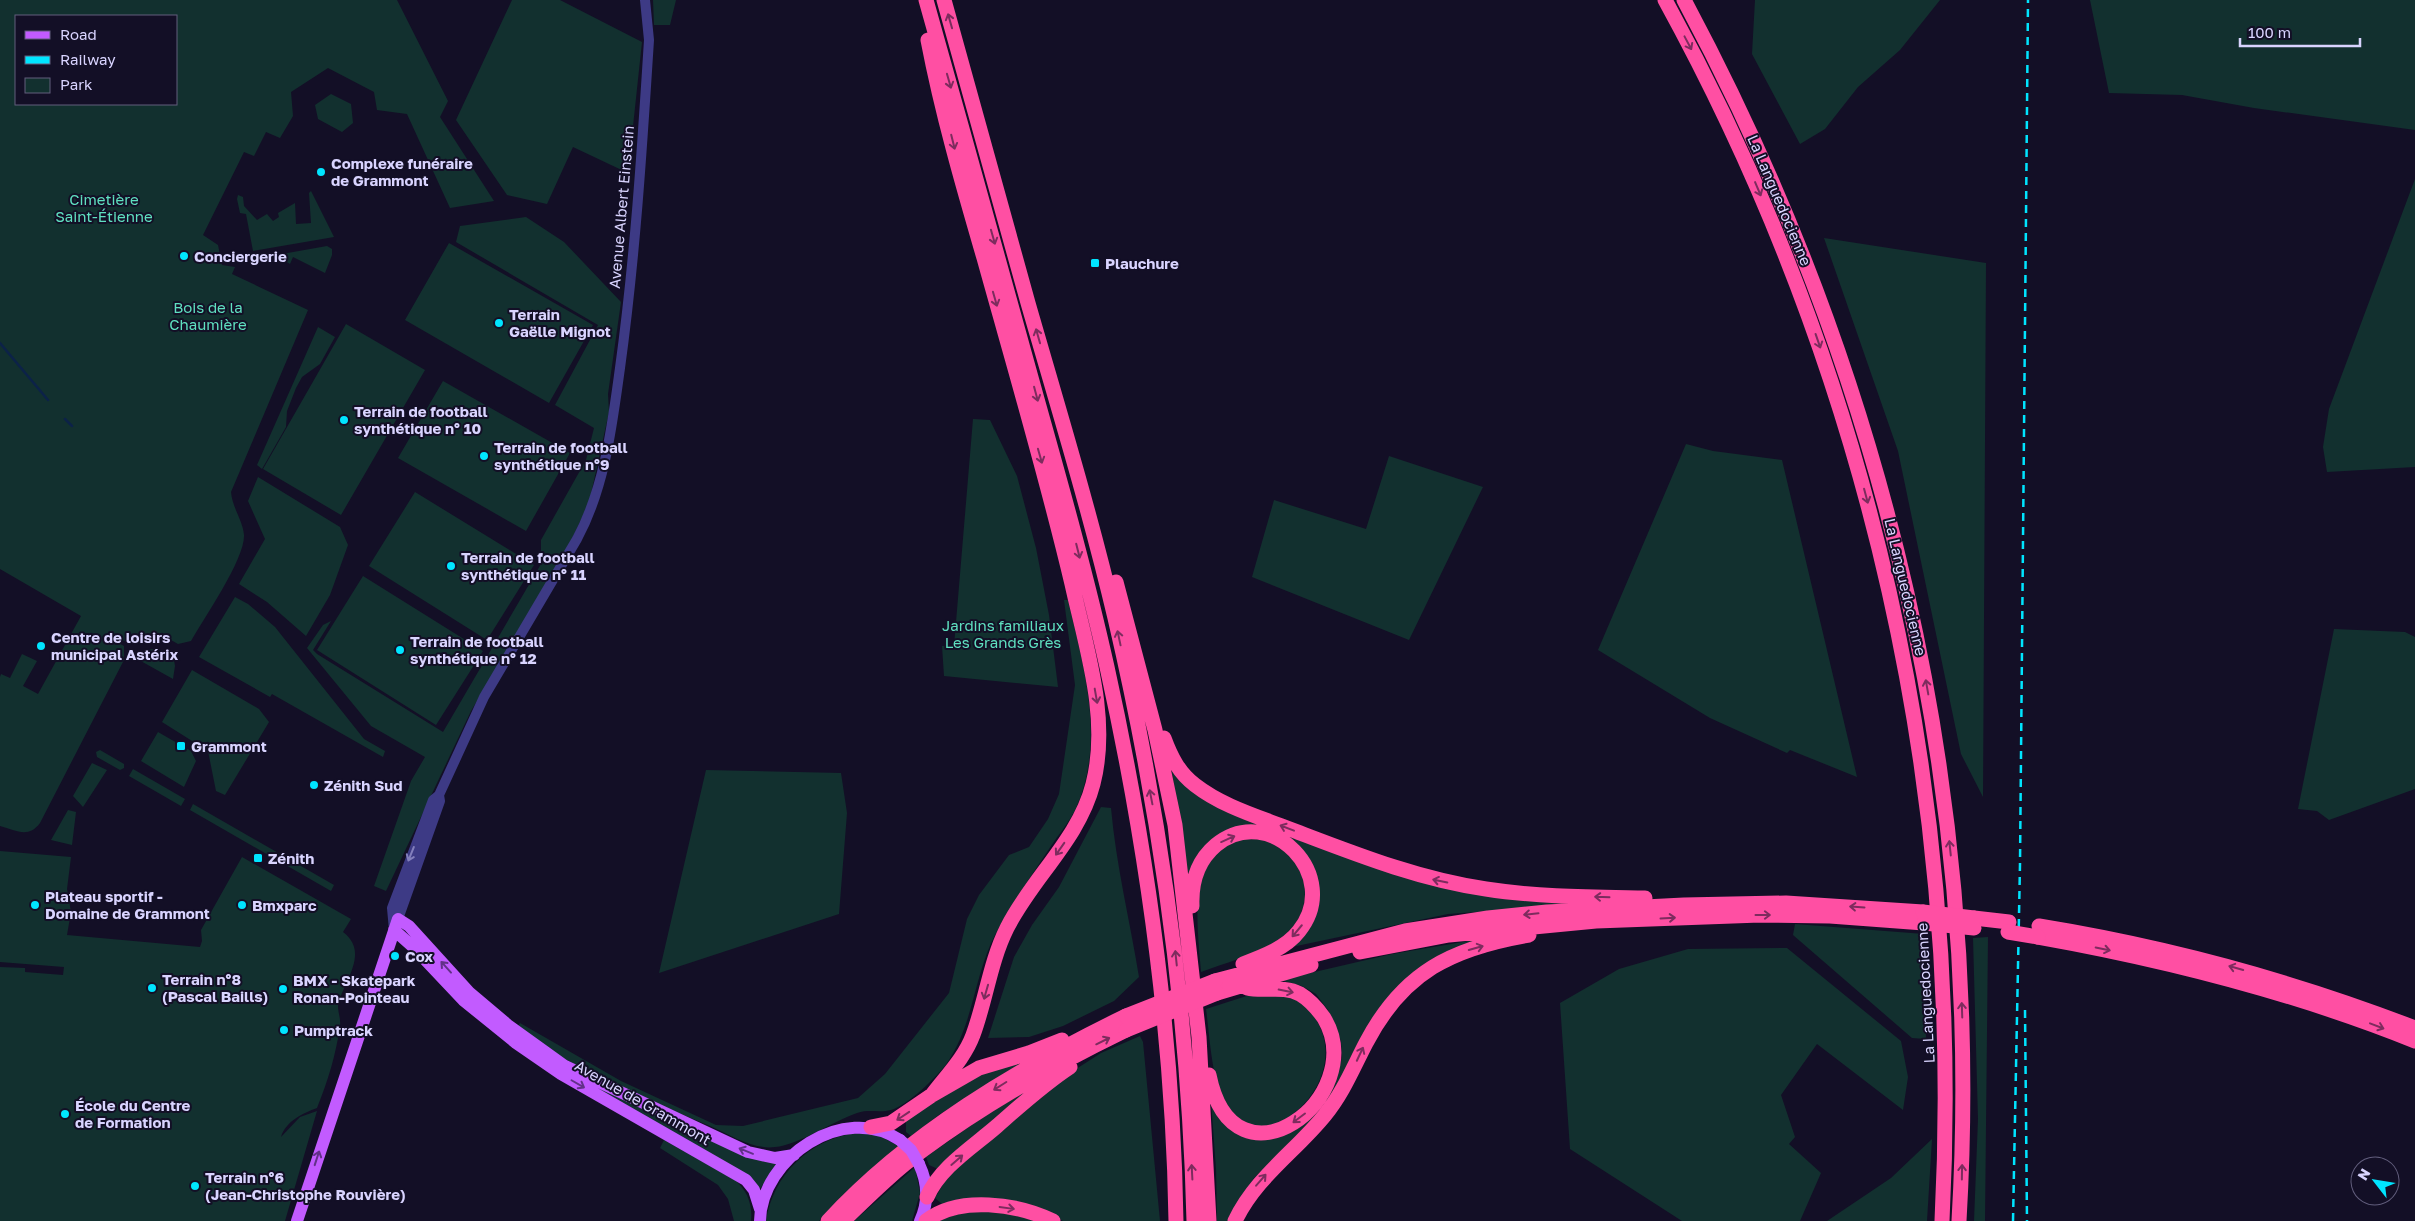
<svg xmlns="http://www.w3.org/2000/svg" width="2415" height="1221" font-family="'Golos Text',sans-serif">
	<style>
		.green { fill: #12302f; fill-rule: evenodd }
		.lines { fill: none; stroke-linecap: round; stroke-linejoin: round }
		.stream { stroke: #0c2248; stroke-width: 2.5 }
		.minor { stroke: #3d3a85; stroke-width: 10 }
		.major { stroke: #c25bff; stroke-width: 12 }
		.highway { stroke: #ff4fa3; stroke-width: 15 }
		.rail { stroke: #00e5ff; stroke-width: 2.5; stroke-dasharray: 8 6; stroke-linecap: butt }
		.major-bridge { stroke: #c25bff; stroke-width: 12 }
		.highway-bridge { stroke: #ff4fa3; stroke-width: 15 }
		.oneway { stroke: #7d2c5e }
		.oneway2 { stroke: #837fbc }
		.oneway3 { stroke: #623188 }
		.poi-dot { fill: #00e5ff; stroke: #130f26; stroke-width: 2 }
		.labels { text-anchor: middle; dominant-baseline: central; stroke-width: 4; stroke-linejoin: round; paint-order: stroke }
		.poi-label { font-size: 15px; font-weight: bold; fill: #d9d4ff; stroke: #130f26; text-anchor: start }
		.park-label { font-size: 15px; fill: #5fe0c0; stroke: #130f26 }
		.street-label { font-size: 15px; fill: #d9d4ff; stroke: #130f26 }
	</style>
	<rect width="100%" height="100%" fill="#130f26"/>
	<path class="green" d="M 0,0 L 397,0 L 448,101 L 440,117 L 494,201 L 450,208 L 407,114 L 377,110 L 374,92 L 328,68 L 291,92 L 293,116 L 280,138 L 266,132 L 254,156 L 244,152 L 203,235 L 218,245 L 222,265 L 235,267 L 232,274 L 308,310 L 231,492 C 232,507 243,521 244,535 C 245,559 204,618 191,641 L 178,644 C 152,629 153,634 127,642 L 116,638 L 115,641 L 124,646 L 124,660 L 40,823 C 28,839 16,830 0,826 L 0,677 L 1,674 L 10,678 L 22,654 L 37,661 L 23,686 L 38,694 L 81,616 L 0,569 ZM 16,16 L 176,16 L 176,104 L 16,104 Z
		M 512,0 L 560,0 L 642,42 L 628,173 L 573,147 L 547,204 L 507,195 L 456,120 Z
		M 653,0 L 676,0 L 670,25 L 654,25 Z
		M 1755,0 L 1940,0 L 1900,50 L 1858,87 L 1825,129 L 1800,144 L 1752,54 Z
		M 2090,0 L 2415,0 L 2415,130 L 2254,108 L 2182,95 L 2109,93 Z
		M 331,94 L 351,104 L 353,123 L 342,132 L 318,119 L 315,105 Z
		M 2415,179 L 2415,467 L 2327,472 L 2323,447 L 2329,409 Z
		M 311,191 L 334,237 L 253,251 L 246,214 L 240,213 L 237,199 L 238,195 L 243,197 L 244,206 L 257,220 L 267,214 L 273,221 L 279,217 L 278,213 L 295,203 L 296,224 L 311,223 L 309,193 Z
		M 526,217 L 564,242 L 621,302 L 608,394 L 609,412 L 589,503 L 568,547 L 471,711 L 386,891 L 374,886 L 411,781 L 425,757 L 371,726 L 307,648 L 323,625 L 331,621 L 313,650 L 317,654 L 443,732 L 541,564 L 541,540 L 586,460 L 594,428 L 555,405 L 598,325 L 456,242 L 460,226 Z
		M 1824,238 L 1986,263 L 1983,797 L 1961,754 L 1898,451 Z
		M 449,243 L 593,325 L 549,403 L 405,320 Z
		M 327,246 L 332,249 L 332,255 L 325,273 L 293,257 L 290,264 L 282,259 L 282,254 Z
		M 346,324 L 425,370 L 341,515 L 263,469 Z
		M 318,327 L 335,337 L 320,364 L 302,377 L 296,388 L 287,411 L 286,427 L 262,469 L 257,465 Z
		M 443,381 L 570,453 L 526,531 L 398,458 Z
		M 973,419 L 990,420 L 1017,476 L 1036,548 L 1049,615 L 1058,687 L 944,676 L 942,646 L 954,646 Z
		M 1686,444 L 1713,451 L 1782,460 L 1857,777 L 1790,750 L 1787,753 L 1710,718 L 1598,650 Z
		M 1389,456 L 1483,487 L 1409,640 L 1252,577 L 1274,500 L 1366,529 Z
		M 258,477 L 340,527 L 348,545 L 330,595 L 306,636 L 267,602 L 239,584 L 265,539 L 248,501 Z
		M 415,492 L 534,565 L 487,640 L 369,566 Z
		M 363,576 L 483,651 L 436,725 L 317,650 Z
		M 235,597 L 248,604 L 275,627 L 364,739 L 385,751 L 383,757 L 272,694 L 270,697 L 199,657 Z
		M 1064,600 L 1068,600 C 1084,668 1106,741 1076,808 C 1070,821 1059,834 1051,846 C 1032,875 1012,903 996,933 C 974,974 974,1024 947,1063 C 938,1076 907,1106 891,1110 C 880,1113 869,1109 857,1113 C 833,1121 799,1145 775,1147 C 753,1150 731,1135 710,1126 C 657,1104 604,1081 554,1053 C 541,1045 529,1035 518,1026 L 520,1023 L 621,1081 L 716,1125 L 743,1126 L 858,1098 L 885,1074 L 949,993 L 967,919 L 979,895 L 1009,855 L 1029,847 L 1048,819 L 1059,794 L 1075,685 Z
		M 2334,629 L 2405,632 L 2415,637 L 2415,789 L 2329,820 L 2317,811 L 2298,809 Z
		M 153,649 L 162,651 L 174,660 L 175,666 L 173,679 L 139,660 L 146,650 Z
		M 192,670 L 259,709 L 269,722 L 225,795 L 216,791 L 208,751 L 162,722 Z
		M 158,732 L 191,751 L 196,761 L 184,787 L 141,761 Z
		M 100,750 L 124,764 L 124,768 L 120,770 L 97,757 L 96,752 Z
		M 92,763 L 107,770 L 83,807 L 73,796 Z
		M 1171,766 L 1182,781 L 1416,880 L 1617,902 L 1448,914 L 1287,948 L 1296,941 L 1314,872 L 1250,828 L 1187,873 Z
		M 133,769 L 185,799 L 181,806 L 129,776 Z
		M 706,770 L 841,773 L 847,813 L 839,914 L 659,973 Z
		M 193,804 L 334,885 L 331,891 L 190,810 Z
		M 1101,807 L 1111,808 C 1116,865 1130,921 1139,977 L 1114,1001 L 1063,1026 L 1029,1037 L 988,1038 L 1014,957 L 1032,925 L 1059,887 Z
		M 68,810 L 76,812 L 72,845 L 51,840 Z
		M 1246,837 C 1257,839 1274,842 1282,849 C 1312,872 1313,914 1282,937 C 1259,954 1229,962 1201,972 C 1199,942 1189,875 1215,854 C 1223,847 1236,842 1246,837 Z
		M 0,851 L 71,857 L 67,889 L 71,912 L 67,935 L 200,947 L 202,941 L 201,930 L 242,857 L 351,919 L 343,932 C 371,953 342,983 338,1006 C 338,1013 341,1019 340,1026 C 336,1054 328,1081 317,1108 C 303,1113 286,1121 281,1137 L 300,1117 L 317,1111 L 285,1221 L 0,1221 L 0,967 L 25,968 L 25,972 L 63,975 L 64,967 L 0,962 Z
		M 1795,924 L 1924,934 L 1926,1039 L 1912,1038 L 1793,935 Z
		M 1988,937 L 1985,1221 L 1974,1221 L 1978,1119 L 1973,938 Z
		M 1475,940 L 1422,967 L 1322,1112 L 1254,1178 L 1228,1221 L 1217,1221 L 1216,1169 L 1211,1101 C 1232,1136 1234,1131 1273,1136 L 1335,1078 L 1342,1058 L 1341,1041 L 1328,1010 L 1316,994 L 1302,986 L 1280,980 L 1392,954 Z
		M 1787,948 L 1901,1041 L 1908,1077 L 1903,1110 L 1817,1044 L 1781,1095 L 1795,1137 L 1789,1144 L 1821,1173 L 1800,1221 L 1682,1221 L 1570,1149 L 1560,1003 L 1619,969 L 1688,949 Z
		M 1256,993 C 1268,995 1286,994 1298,999 C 1306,1002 1311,1011 1315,1018 C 1356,1080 1267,1160 1230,1113 C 1212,1090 1210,1038 1206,1009 Z
		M 1140,1036 L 1143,1042 L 1160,1221 L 1063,1221 L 1036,1208 L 942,1204 L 935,1198 L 948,1176 L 1073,1071 L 1101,1053 Z
		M 1038,1054 L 940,1114 L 911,1136 L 906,1132 L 906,1121 L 947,1089 L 991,1066 Z
		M 547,1058 L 780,1162 L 759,1190 Z
		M 1038,1084 L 940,1170 L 929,1165 L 926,1157 L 989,1113 Z
		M 855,1133 L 876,1134 L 900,1147 L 846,1194 L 819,1221 L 766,1221 C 773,1175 809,1140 855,1133 Z
		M 1932,1139 L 1927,1221 L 1827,1221 L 1891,1178 Z
		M 664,1140 L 735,1180 C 747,1190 753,1205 751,1221 L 734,1221 L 728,1199 L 718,1185 L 660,1148 Z
		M 915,1167 L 920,1193 L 912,1221 L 854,1221 Z
		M 969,1211 L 1002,1212 L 1037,1221 L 935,1221 Z"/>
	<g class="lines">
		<path class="stream" d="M 0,343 L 48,400
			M 65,419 L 72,426"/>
		<path class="minor" d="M 398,919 L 440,801 L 439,795 L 484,697 L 577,539 C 605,487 612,426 620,368 C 635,259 642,150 649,40 L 645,0
			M 394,930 L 392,908 L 433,800 L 439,795"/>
		<path class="major" d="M 394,930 L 412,946 L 463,1000 L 516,1043 L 561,1074 L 746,1180 L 754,1190 L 760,1209
			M 919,1164 C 928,1183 929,1202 920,1221
			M 297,1221 L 398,919 L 409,926 L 469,992 L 508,1025 L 565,1066 L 748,1152 L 775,1158 L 794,1155
			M 760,1221 C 761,1158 844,1102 900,1140"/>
		<path class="highway" d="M 926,0 C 963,133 1001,266 1037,399 C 1062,488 1087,577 1107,667 C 1147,848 1173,1035 1176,1221
			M 944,0 C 972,101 1000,202 1028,303 C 1058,407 1090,512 1115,618 C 1161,816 1189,1018 1194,1221
			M 1665,0 C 1871,375 1964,794 1942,1221
			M 1684,0 C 1886,377 1984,794 1959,1221
			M 928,40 C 942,113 963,186 984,258 C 1014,366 1046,474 1072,584 C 1086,648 1110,718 1093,784 C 1079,839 1032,878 1007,928 C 990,962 986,1000 973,1035 C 964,1059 946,1076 932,1095
			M 1116,582 L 1155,730 L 1175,825 L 1199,1037 L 1209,1221
			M 1164,738 C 1171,757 1179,773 1195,785 C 1222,806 1256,816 1287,828 C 1353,853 1417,879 1486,889 C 1538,897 1592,897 1645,898
			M 1192,906 C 1191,882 1197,861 1216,845 C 1270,801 1343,876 1299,931 C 1286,948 1262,957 1243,964
			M 1974,918 L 2009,922
			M 2039,926 C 2168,947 2293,981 2415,1028
			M 2038,937 C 2167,960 2293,992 2415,1041
			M 1360,952 L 1449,935 L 1596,921 L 1760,915 L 1830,916 L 1924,923
			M 1215,981 L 1405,931 L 1488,918 L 1547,912 L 1684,905 L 1786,903 L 1923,912
			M 1217,993 L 1311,965
			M 1209,1075 C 1234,1199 1371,1097 1324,1018 C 1317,1008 1310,1000 1300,994 C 1283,985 1264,992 1247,988
			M 871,1127 L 891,1123 L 932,1095 L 979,1068 L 1029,1053 L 1062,1040
			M 927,1197 C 940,1167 973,1147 997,1126 C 1021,1105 1044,1084 1070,1067
			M 828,1221 C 909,1133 1019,1068 1126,1016
			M 843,1221 C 869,1196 894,1171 923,1150 C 986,1103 1056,1064 1126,1030
			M 926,1221 C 959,1195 1018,1204 1053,1221
			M 1235,1221 C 1256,1177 1295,1152 1325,1115 C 1343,1093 1353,1068 1366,1043 C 1403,972 1452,948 1529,935"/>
		<path class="rail" d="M 2025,1010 L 2027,1221
			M 2013,1221 L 2020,864 L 2028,0"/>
		<path class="major-bridge" d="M 900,1140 L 911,1150 L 919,1164"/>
		<path class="highway-bridge" d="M 1923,912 L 1974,918
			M 1924,923 L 1974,928
			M 2008,932 L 2038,937
			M 1126,1016 L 1215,981
			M 1126,1030 L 1217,993"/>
	</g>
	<defs><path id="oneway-shaft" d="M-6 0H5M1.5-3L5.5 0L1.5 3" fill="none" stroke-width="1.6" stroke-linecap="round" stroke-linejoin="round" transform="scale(1.25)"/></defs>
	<g class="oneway">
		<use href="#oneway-shaft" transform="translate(950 21) rotate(-106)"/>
		<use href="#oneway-shaft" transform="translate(1688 43) rotate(62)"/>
		<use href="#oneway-shaft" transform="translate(949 81) rotate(74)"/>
		<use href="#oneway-shaft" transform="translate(953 142) rotate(76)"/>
		<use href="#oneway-shaft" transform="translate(1758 189) rotate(67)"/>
		<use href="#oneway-shaft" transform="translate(993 237) rotate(74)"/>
		<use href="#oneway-shaft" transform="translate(995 299) rotate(74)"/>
		<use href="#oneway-shaft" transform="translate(1038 336) rotate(-106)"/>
		<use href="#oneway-shaft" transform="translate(1818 341) rotate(71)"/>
		<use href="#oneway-shaft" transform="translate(1036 394) rotate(75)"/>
		<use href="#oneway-shaft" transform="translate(1040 456) rotate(74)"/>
		<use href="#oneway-shaft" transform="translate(1866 496) rotate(75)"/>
		<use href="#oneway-shaft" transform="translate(1078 551) rotate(76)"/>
		<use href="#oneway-shaft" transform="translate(1119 638) rotate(-102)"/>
		<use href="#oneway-shaft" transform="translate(1927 687) rotate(-100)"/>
		<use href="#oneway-shaft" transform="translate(1096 696) rotate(80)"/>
		<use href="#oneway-shaft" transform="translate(1151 797) rotate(-101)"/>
		<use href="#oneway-shaft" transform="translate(1287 828) rotate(-159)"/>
		<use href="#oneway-shaft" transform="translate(1228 839) rotate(-24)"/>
		<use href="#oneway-shaft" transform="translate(1950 848) rotate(-96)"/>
		<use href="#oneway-shaft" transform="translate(1060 849) rotate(125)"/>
		<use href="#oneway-shaft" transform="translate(1440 881) rotate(-168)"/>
		<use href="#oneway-shaft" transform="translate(1602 897) rotate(-178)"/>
		<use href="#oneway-shaft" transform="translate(1857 907) rotate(-176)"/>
		<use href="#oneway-shaft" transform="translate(1531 914) rotate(174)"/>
		<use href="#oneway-shaft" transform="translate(1763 915)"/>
		<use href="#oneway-shaft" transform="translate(1668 918) rotate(-3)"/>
		<use href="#oneway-shaft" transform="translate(1297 931) rotate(130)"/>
		<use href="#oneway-shaft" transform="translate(1476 948) rotate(-16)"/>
		<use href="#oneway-shaft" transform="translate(2103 949) rotate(12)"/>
		<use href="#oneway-shaft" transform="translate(1176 958) rotate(-96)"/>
		<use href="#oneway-shaft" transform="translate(2236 968) rotate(-164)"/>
		<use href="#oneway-shaft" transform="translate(1286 991) rotate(11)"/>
		<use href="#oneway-shaft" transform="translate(986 992) rotate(106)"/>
		<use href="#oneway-shaft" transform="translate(1962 1010) rotate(-92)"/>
		<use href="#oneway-shaft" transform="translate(2377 1026) rotate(21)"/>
		<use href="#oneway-shaft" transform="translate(1103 1041) rotate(-26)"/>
		<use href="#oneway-shaft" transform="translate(1360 1054) rotate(-65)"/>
		<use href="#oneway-shaft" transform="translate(1000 1086) rotate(148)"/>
		<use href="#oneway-shaft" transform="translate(903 1116) rotate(146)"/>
		<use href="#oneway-shaft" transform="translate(1299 1118) rotate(143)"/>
		<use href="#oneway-shaft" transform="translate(957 1160) rotate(-41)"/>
		<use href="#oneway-shaft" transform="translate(1192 1172) rotate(-93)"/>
		<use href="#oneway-shaft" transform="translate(1962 1172) rotate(-89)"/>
		<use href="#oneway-shaft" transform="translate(1261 1180) rotate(-49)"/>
		<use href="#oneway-shaft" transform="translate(1007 1208) rotate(8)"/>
	</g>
	<use class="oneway2" href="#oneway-shaft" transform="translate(411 854) rotate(112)"/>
	<g class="oneway3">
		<use href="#oneway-shaft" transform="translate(446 967) rotate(-132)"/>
		<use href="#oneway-shaft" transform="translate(578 1084) rotate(30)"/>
		<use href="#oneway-shaft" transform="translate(746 1151) rotate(-158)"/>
		<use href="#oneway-shaft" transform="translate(317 1158) rotate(-72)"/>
	</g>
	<g class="poi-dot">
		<circle cx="321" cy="172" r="5"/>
		<circle cx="184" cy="256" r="5"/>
		<rect x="1090" y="258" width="10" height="10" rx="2.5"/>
		<circle cx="499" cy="323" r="5"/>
		<circle cx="344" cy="420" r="5"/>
		<circle cx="484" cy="456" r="5"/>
		<circle cx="451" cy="566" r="5"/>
		<circle cx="41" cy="646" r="5"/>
		<circle cx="400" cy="650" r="5"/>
		<rect x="176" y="741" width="10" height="10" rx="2.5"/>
		<circle cx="314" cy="785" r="5"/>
		<rect x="253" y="853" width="10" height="10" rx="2.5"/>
		<circle cx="35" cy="905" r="5"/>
		<circle cx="242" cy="905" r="5"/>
		<circle cx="395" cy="956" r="5"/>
		<circle cx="152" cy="988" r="5"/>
		<circle cx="283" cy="989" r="5"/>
		<circle cx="284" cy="1030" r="5"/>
		<circle cx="65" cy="1114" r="5"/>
		<circle cx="195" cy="1186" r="5"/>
	</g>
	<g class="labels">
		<g class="poi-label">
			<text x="331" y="163">Complexe funéraire<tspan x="331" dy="17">de Grammont</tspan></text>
			<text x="194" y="256">Conciergerie</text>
			<text x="1105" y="263">Plauchure</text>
			<text x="509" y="314">Terrain<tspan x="509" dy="17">Gaëlle Mignot</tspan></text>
			<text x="354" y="411">Terrain de football<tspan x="354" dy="17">synthétique n° 10</tspan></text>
			<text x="494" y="447">Terrain de football<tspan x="494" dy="17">synthétique n°9</tspan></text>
			<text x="461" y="557">Terrain de football<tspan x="461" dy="17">synthétique n° 11</tspan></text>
			<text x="51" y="637">Centre de loisirs<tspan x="51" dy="17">municipal Astérix</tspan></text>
			<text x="410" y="641">Terrain de football<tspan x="410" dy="17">synthétique n° 12</tspan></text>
			<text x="191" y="746">Grammont</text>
			<text x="324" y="785">Zénith Sud</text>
			<text x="268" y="858">Zénith</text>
			<text x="45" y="896">Plateau sportif -<tspan x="45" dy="17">Domaine de Grammont</tspan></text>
			<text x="252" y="905">Bmxparc</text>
			<text x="405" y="956">Cox</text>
			<text x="162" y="979">Terrain n°8<tspan x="162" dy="17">(Pascal Baills)</tspan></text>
			<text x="293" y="980">BMX - Skatepark<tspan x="293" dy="17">Ronan-Pointeau</tspan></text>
			<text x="294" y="1030">Pumptrack</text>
			<text x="75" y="1105">École du Centre<tspan x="75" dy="17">de Formation</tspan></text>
			<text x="205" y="1177">Terrain n°6<tspan x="205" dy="17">(Jean-Christophe Rouvière)</tspan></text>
		</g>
		<g class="park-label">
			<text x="104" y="199">Cimetière<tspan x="104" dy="17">Saint-Étienne</tspan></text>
			<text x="208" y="307">Bois de la<tspan x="208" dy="17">Chaumière</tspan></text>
			<text x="1003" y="625">Jardins familiaux<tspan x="1003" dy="17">Les Grands Grès</tspan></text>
		</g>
		<g class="street-label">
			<text transform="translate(1780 200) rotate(67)">La Languedocienne</text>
			<text transform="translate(621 207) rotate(-85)">Avenue Albert Einstein</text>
			<text transform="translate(1906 587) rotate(77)">La Languedocienne</text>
			<text transform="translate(1925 993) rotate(-93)">La Languedocienne</text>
			<text transform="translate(643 1102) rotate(30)">Avenue de Grammont</text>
		</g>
	</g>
	<rect x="15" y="15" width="162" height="90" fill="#130f26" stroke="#625e7d"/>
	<rect x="25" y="31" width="25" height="8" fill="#c25bff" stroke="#625e7d"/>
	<text x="60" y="40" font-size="15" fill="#d9d4ff">Road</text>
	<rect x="25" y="56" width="25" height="8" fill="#00e5ff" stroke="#625e7d"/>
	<text x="60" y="65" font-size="15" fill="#d9d4ff">Railway</text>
	<rect x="25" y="78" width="25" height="15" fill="#12302f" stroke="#625e7d"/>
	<text x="60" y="90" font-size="15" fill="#d9d4ff">Park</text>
	<g transform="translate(2375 1181) rotate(301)"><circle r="24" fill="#130f26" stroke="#625e7d"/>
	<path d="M0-4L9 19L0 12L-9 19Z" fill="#00e5ff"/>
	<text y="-8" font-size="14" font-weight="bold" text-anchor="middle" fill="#d9d4ff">N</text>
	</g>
	<path d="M2240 38v8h120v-8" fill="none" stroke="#d9d4ff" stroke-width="2.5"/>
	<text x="2248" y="38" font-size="15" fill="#d9d4ff" stroke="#130f26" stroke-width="4" paint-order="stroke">100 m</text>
</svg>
